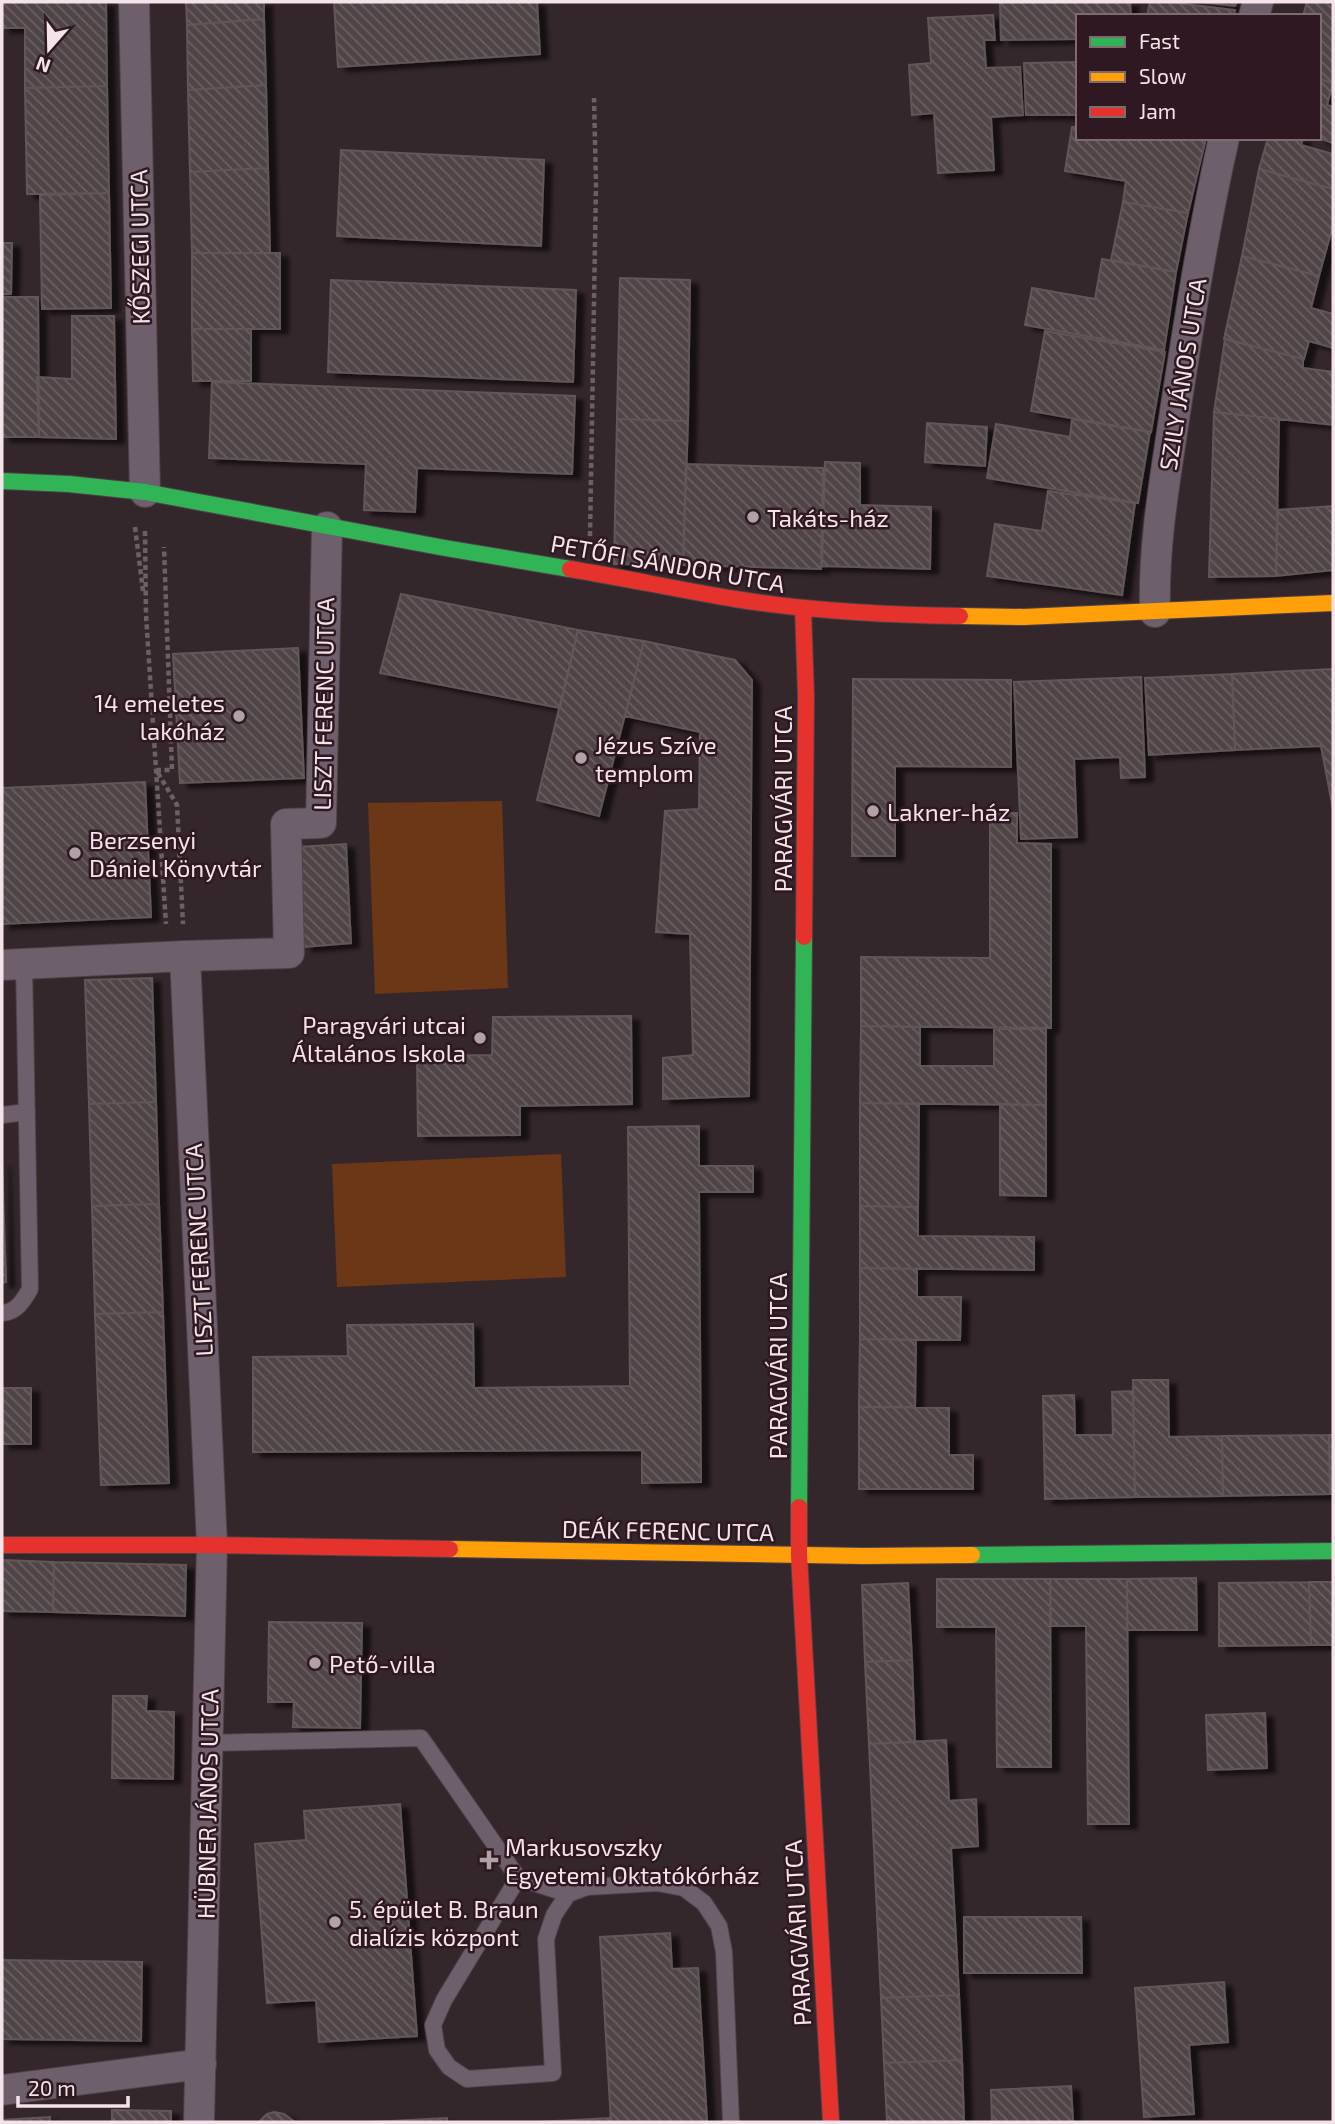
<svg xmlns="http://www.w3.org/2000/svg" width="1335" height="2124" font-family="'Exo 2',sans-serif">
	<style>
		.park { fill: #6b3716 }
		.building { fill: url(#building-back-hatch); stroke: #625658; stroke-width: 2; filter: url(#shadow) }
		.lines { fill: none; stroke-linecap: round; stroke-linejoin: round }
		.lane-casing { stroke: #4e4247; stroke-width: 18 }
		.street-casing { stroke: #4e4247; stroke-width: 32 }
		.fast-casing { stroke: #4e4247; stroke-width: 18 }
		.slow-casing { stroke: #4e4247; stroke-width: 18 }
		.jam-casing { stroke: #4e4247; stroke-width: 18 }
		.path { stroke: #6c6068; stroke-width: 4.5; stroke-dasharray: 5 3.5; stroke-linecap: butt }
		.lane { stroke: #6e5f6c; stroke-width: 16 }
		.street { stroke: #6e5f6c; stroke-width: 30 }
		.fast { stroke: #30b455; stroke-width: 16 }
		.slow { stroke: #ff9f0a; stroke-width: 16 }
		.jam { stroke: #e5322d; stroke-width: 16 }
		.poi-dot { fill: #b1a2a7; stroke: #2f1821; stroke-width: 2.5 }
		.labels { text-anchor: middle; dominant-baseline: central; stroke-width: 5; stroke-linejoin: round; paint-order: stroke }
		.street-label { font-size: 24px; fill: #f4e4e9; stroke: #2f1821 }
		.poi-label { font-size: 24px; fill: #f4e4e9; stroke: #2f1821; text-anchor: start }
	</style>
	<defs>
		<pattern id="building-back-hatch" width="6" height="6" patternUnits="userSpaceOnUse" patternTransform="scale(1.75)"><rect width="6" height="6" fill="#504547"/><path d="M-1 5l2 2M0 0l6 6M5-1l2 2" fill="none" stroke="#6a6062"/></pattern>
		<filter id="shadow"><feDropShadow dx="8" dy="4.5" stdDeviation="2" flood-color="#0009"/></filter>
	</defs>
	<rect width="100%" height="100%" fill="#34272c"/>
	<path class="park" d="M 502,801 L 508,988 L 375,994 L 368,803 Z
		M 561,1154 L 566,1277 L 337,1287 L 332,1164 Z"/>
	<path class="building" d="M 2,2 L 106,2 L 107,86 L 25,88 L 25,28 L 2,28 Z
		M 186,2 L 264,2 L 264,19 L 187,25 Z
		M 334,2 L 537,2 L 540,54 L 338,67 Z
		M 1000,2 L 1130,2 L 1131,16 L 1078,16 L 1078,39 L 1001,40 Z
		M 1150,2 L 1168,2 L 1235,10 L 1234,16 L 1147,16 Z
		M 1199,2 L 1237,2 L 1235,6 Z
		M 1307,2 L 1333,2 L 1333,83 L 1319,79 L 1319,16 L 1303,16 Z
		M 993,15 L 995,40 L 984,40 L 986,68 L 1020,67 L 1023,115 L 991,117 L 994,170 L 938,173 L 934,113 L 912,115 L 909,65 L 931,63 L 928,18 Z
		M 264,19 L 266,85 L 188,90 L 187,25 Z
		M 1078,62 L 1078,115 L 1026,115 L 1024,63 Z
		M 1319,79 L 1333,83 L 1327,105 L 1333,107 L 1333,143 L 1319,138 Z
		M 266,85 L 268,168 L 190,172 L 188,90 Z
		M 107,86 L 109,193 L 27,194 L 25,88 Z
		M 1072,127 L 1078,127 L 1078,138 L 1206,138 L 1188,213 L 1123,202 L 1126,181 L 1065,171 Z
		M 1268,138 L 1303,138 L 1301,145 L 1333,154 L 1333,189 L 1259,169 Z
		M 341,150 L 544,160 L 541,246 L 337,236 Z
		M 268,168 L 270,253 L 192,253 L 190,172 Z
		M 1259,169 L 1333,189 L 1333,225 L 1319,276 L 1242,256 Z
		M 109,193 L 111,308 L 42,309 L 40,195 Z
		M 1123,202 L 1188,213 L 1176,272 L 1111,260 Z
		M 2,243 L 12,243 L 11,294 L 2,294 Z
		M 192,253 L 280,253 L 280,329 L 192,329 Z
		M 1242,256 L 1319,276 L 1311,308 L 1333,314 L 1333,348 L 1309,341 L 1304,359 L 1224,339 Z
		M 1102,259 L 1176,272 L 1164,350 L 1025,325 L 1032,288 L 1095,299 Z
		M 620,278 L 690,280 L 688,421 L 617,419 Z
		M 331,280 L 576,290 L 573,382 L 328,372 Z
		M 2,297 L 38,297 L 39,437 L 2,437 Z
		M 72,316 L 114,316 L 116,439 L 39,437 L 37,377 L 72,379 Z
		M 192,329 L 251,329 L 251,381 L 193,381 Z
		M 1045,331 L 1165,352 L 1151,432 L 1031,411 Z
		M 1225,339 L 1303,359 L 1303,368 L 1333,372 L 1333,425 L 1214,412 Z
		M 212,382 L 575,396 L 572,474 L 417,468 L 415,512 L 364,510 L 366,464 L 209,458 Z
		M 1214,412 L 1279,419 L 1276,576 L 1209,577 Z
		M 617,419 L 688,421 L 683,565 L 614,564 Z
		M 1072,419 L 1150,432 L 1138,503 L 987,478 L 996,424 L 1070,437 Z
		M 927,423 L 987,427 L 985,466 L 925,462 Z
		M 825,462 L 860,463 L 860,505 L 931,507 L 930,569 L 822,566 Z
		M 686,464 L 823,468 L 821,569 L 683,565 Z
		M 1048,491 L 1135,503 L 1122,595 L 987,576 L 995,524 L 1042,531 Z
		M 1333,506 L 1333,570 L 1276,576 L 1278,510 Z
		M 401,594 L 578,630 L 560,708 L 380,673 Z
		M 578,630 L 644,641 L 599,816 L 537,800 Z
		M 644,641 L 735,660 L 752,680 L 749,1096 L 663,1099 L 663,1058 L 693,1055 L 690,934 L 656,932 L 665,811 L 699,809 L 700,732 L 625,716 Z
		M 298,648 L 304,778 L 180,783 L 173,654 Z
		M 1333,669 L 1333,809 L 1321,746 L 1235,750 L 1232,674 Z
		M 1232,674 L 1235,750 L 1149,755 L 1145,678 Z
		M 1141,677 L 1145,777 L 1121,778 L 1120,757 L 1074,759 L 1077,837 L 1021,839 L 1014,682 Z
		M 853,679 L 1011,680 L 1011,767 L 895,766 L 895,856 L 852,856 Z
		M 145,782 L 151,917 L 2,924 L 2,788 Z
		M 990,813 L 1017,813 L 1017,843 L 1051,844 L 1051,1028 L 861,1026 L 861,957 L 990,958 Z
		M 346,844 L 351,943 L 304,947 L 298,847 Z
		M 152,978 L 156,1102 L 89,1104 L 85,980 Z
		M 631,1016 L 632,1104 L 520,1106 L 520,1135 L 418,1136 L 417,1056 L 492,1055 L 493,1017 Z
		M 861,1026 L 920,1027 L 920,1066 L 994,1066 L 994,1029 L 1046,1029 L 1046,1105 L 860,1103 Z
		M 156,1102 L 159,1204 L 92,1206 L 89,1104 Z
		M 860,1103 L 919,1104 L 918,1207 L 860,1206 Z
		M 1000,1104 L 1046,1105 L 1046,1196 L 1000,1195 Z
		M 699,1126 L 699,1166 L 753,1166 L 753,1192 L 699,1192 L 701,1482 L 642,1483 L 642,1450 L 253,1452 L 253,1357 L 348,1356 L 347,1325 L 473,1324 L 474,1388 L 630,1386 L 628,1127 Z
		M 2,1161 L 6,1282 L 2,1283 Z
		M 159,1204 L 163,1312 L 95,1314 L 92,1206 Z
		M 860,1206 L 918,1207 L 918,1236 L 1034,1237 L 1034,1270 L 860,1268 Z
		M 860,1268 L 917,1269 L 917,1297 L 961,1297 L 960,1340 L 860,1339 Z
		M 163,1312 L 169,1483 L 101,1485 L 95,1314 Z
		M 860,1339 L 916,1340 L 915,1407 L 859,1407 Z
		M 1133,1380 L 1168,1380 L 1169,1437 L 1222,1436 L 1223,1496 L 1135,1497 Z
		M 2,1388 L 31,1388 L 31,1444 L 2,1444 Z
		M 1133,1391 L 1135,1497 L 1045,1499 L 1043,1396 L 1074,1395 L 1075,1435 L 1113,1435 L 1112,1392 Z
		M 859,1407 L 949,1408 L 949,1455 L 973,1455 L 973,1489 L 859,1489 Z
		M 1329,1435 L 1330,1494 L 1223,1496 L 1222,1436 Z
		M 1329,1435 L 1333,1435 L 1333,1494 L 1330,1494 Z
		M 2,1560 L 54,1562 L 53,1612 L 2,1611 Z
		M 54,1562 L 186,1565 L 185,1616 L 53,1612 Z
		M 1196,1578 L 1197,1630 L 1127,1630 L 1127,1579 Z
		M 937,1579 L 1050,1579 L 1051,1767 L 997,1767 L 996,1627 L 937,1627 Z
		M 1050,1579 L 1127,1579 L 1129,1824 L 1088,1824 L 1086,1626 L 1051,1626 Z
		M 1309,1582 L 1333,1582 L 1333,1645 L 1311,1645 Z
		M 1309,1582 L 1311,1645 L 1219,1646 L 1219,1583 Z
		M 908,1583 L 912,1660 L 865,1662 L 862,1585 Z
		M 269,1622 L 362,1623 L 360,1728 L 293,1727 L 294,1702 L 268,1702 Z
		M 912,1660 L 915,1742 L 869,1744 L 865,1662 Z
		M 113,1696 L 147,1696 L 146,1711 L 174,1712 L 173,1779 L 112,1778 Z
		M 1265,1713 L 1267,1768 L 1208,1770 L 1206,1715 Z
		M 946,1740 L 949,1801 L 976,1799 L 978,1846 L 951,1848 L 959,1995 L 881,1998 L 869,1744 Z
		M 400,1804 L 417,2036 L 319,2042 L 316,2000 L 267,2003 L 255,1844 L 306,1840 L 304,1811 Z
		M 964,1917 L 1081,1917 L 1082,1973 L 964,1973 Z
		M 670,1933 L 672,1969 L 698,1968 L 707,2122 L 611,2122 L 600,1937 Z
		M 2,1960 L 142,1962 L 141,2041 L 2,2039 Z
		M 1224,1982 L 1228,2042 L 1189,2045 L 1194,2114 L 1144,2117 L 1135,1988 Z
		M 959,1995 L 962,2060 L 884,2063 L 881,1998 Z
		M 962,2060 L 964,2122 L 887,2122 L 884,2063 Z
		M 1071,2086 L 1073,2122 L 992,2122 L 991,2090 Z
		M 112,2110 L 171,2111 L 171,2122 L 112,2122 Z
		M 274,2112 L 284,2114 L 295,2122 L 259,2122 L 267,2114 Z
		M 50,2117 L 50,2122 L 2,2122 L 2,2120 Z
		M 447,2118 L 447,2122 L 370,2122 Z
		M 611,2118 L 611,2122 L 536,2122 Z"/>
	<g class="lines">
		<g class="lane-casing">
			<path id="lane" d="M 2,1115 L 27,1112
				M 2,1313 C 17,1312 23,1301 30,1289 L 24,964
				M 208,1743 L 421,1738 L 518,1878 L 568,1894
				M 518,1878 L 444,2000 L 433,2025 L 437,2050 L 449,2067 L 467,2079 L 553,2073 L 546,1939 L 554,1915 L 568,1894 L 587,1887 L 657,1883 L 684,1888 L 704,1903 L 719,1926 L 724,1952 L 731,2122"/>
		</g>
		<g class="street-casing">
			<path id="street" d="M 134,2 L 145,492
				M 1254,16 L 1258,2
				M 1155,612 C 1153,543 1166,474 1176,406 C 1190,316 1204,227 1224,138
				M 185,956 L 212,1545 L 199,2122
				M 2,965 L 185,956 L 289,953 L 286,824 L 321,823 L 327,527
				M 2,2090 L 201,2064"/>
		</g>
		<g class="fast-casing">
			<path id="fast" d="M 2,481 L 69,484 L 145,492 L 445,548 L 570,569
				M 799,1507 L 804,937
				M 972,1555 L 1333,1551"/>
		</g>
		<g class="slow-casing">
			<path id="slow" d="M 960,616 L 1024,617 L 1333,603
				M 450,1549 L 863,1556 L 972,1555"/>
		</g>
		<g class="jam-casing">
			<path id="jam" d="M 570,569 C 625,578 680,590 735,599 C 809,611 885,615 960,616
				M 803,608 L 806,696 L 804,937
				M 799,1507 L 799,1555 L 831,2122
				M 2,1545 L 212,1545 L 450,1549"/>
		</g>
		<path class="path" d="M 135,527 L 143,591
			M 145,531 L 146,615 L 166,924
			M 590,536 L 596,185 L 594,98
			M 156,770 L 172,770 L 164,547
			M 158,773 L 177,805 L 183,924"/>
		<use href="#lane" class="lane"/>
		<use href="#street" class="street"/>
		<use href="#fast" class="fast"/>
		<use href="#slow" class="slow"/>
		<use href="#jam" class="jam"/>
	</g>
	<g class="poi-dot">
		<circle cx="753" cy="517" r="7"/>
		<circle cx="239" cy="716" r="7"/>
		<circle cx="581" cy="758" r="7"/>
		<circle cx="873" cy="811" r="7"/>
		<circle cx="75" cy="853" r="7"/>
		<circle cx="480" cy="1038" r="7"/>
		<circle cx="315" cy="1663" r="7"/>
		<path d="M485.5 1849.5h7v7h7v7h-7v7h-7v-7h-7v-7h7z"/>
		<circle cx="335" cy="1922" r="7"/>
	</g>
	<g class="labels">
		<g class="street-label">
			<text transform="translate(139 247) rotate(-91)">KŐSZEGI UTCA</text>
			<text transform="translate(1182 374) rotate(-81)">SZILY JÁNOS UTCA</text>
			<text transform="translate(668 563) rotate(10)">PETŐFI SÁNDOR UTCA</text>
			<text transform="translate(323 704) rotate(-89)">LISZT FERENC UTCA</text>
			<text transform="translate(782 799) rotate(-90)">PARAGVÁRI UTCA</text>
			<text transform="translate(198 1250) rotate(-93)">LISZT FERENC UTCA</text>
			<text transform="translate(777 1366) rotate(-90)">PARAGVÁRI UTCA</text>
			<text transform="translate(668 1530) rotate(1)">DEÁK FERENC UTCA</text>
			<text transform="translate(207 1804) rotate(-89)">HÜBNER JÁNOS UTCA</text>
			<text transform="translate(797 1933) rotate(-93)">PARAGVÁRI UTCA</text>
		</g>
		<g class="poi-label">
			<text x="767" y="517">Takáts-ház</text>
			<text x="225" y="702" text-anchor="end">14 emeletes<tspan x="225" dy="28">lakóház</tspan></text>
			<text x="595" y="744">Jézus Szíve<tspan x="595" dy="28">templom</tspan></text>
			<text x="887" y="811">Lakner-ház</text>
			<text x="89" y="839">Berzsenyi<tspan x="89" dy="28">Dániel Könyvtár</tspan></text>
			<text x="466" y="1024" text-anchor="end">Paragvári utcai<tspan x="466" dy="28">Általános Iskola</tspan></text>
			<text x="329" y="1663">Pető-villa</text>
			<text x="505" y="1846">Markusovszky<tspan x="505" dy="28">Egyetemi Oktatókórház</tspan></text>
			<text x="349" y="1908">5. épület B. Braun<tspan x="349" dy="28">dialízis központ</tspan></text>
		</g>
	</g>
	<rect width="1335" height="2124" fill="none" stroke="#f4e4e9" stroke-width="7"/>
	<rect x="1076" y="14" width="245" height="126" fill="#2f1821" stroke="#7e6a71" stroke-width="2"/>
	<rect x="1090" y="37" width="35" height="10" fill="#30b455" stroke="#7e6a71" stroke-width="2"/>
	<text x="1139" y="49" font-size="21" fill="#f4e4e9">Fast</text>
	<rect x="1090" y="72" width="35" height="10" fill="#ff9f0a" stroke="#7e6a71" stroke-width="2"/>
	<text x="1139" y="84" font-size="21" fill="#f4e4e9">Slow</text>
	<rect x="1090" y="107" width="35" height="10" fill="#e5322d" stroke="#7e6a71" stroke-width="2"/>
	<text x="1139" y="119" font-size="21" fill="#f4e4e9">Jam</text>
	<g transform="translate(49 49) rotate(200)" stroke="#2f1821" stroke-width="5" paint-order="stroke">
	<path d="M0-5L12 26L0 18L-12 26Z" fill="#f4e4e9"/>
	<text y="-10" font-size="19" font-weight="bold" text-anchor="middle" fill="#f4e4e9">N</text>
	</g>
	<path d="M18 2096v10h110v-10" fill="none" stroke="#f4e4e9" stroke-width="3.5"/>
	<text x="28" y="2096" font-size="21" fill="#f4e4e9" stroke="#2f1821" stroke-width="5" paint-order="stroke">20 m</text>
</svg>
